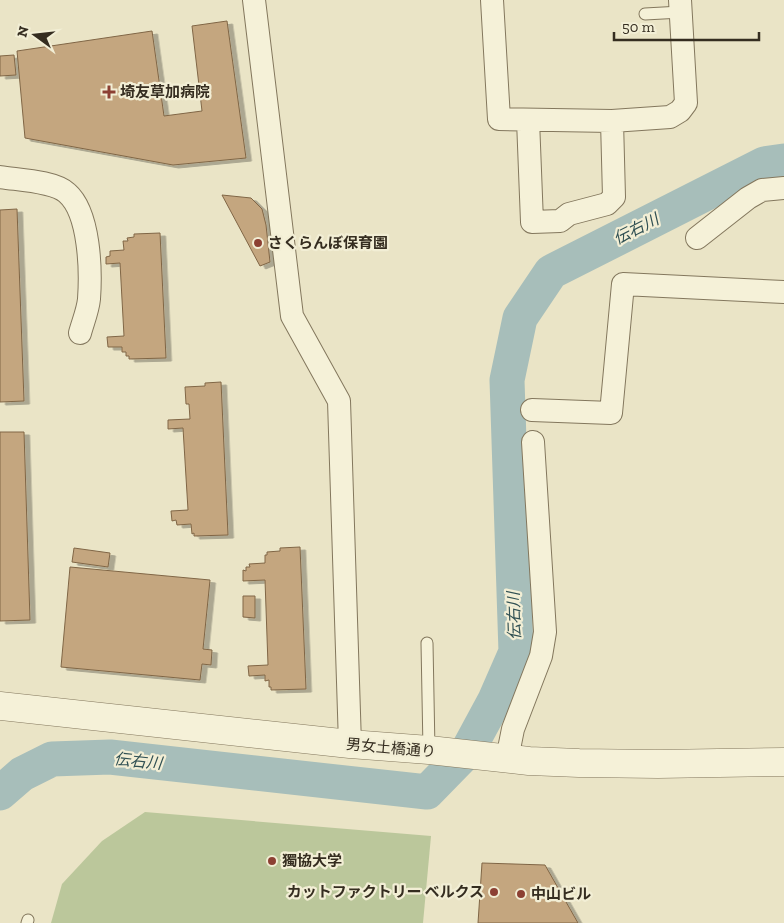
<svg xmlns="http://www.w3.org/2000/svg" width="784" height="923" font-family="'Zilla Slab','Noto Sans JP',serif">
	<style>
		.green { fill: #bbc79b }
		.lines { fill: none; stroke-linecap: round; stroke-linejoin: round }
		.river { stroke: #a7beba; stroke-width: 35 }
		.building { fill: #c4a67f; stroke: #806646; filter: url(#shadow) }
		.service-casing { stroke: #83775d; stroke-width: 13 }
		.minor-casing { stroke: #83775d; stroke-width: 24 }
		.tertiary-casing { stroke: #83775d; stroke-width: 29 }
		.service { stroke: #f5f1d8; stroke-width: 11 }
		.minor { stroke: #f5f1d8; stroke-width: 22 }
		.tertiary { stroke: #f5f1d8; stroke-width: 28 }
		.poi-dot { fill: #8c4033; stroke: #f2eed5; stroke-width: 2 }
		.labels { text-anchor: middle; dominant-baseline: central; stroke-width: 4.5; stroke-linejoin: round; paint-order: stroke }
		.poi-label { font-size: 15px; font-weight: bold; fill: #352d20; stroke: #f2eed5; text-anchor: start }
		.street-label { font-size: 15px; fill: #352d20; stroke: #f2eed5 }
		.water-label { font-size: 16px; font-style: italic; fill: #305053; stroke: #f2eed5 }
	</style>
	<defs>
		<filter id="shadow"><feDropShadow dx="5.5" dy="3" stdDeviation="0" flood-color="#0004"/></filter>
	</defs>
	<rect width="100%" height="100%" fill="#eae4c6"/>
	<path class="green" d="M 145,812 L 431,836 L 423,923 L 51,923 L 62,884 L 102,841 Z"/>
	<g class="lines">
		<path class="river" d="M 0,793 L 22,774 L 52,759 L 110,757 L 427,792 L 468,750 L 495,700 L 516,652 L 507,380 L 520,318 L 551,272 L 764,164 L 784,161"/>
	</g>
	<path class="building" d="M 227,21 L 246,158 L 173,165 L 25,138 L 17,51 L 152,31 L 164,116 L 202,111 L 192,26 Z
		M 14,55 L 16,75 L 0,76 L 0,56 Z
		M 222,195 L 251,198 L 262,209 L 266,225 L 270,262 L 260,266 Z
		M 17,209 L 24,401 L 0,402 L 0,210 Z
		M 160,233 L 166,358 L 129,359 L 129,356 L 126,356 L 126,352 L 122,352 L 122,347 L 108,347 L 107,337 L 124,336 L 120,263 L 106,264 L 106,257 L 110,256 L 110,251 L 124,250 L 123,241 L 128,241 L 127,238 L 134,237 L 134,234 Z
		M 221,382 L 228,535 L 194,536 L 194,533 L 192,534 L 191,524 L 177,525 L 176,520 L 172,521 L 171,511 L 188,510 L 183,428 L 168,429 L 168,420 L 190,419 L 189,404 L 186,404 L 185,387 L 205,386 L 205,383 Z
		M 0,432 L 24,432 L 30,620 L 0,621 Z
		M 300,547 L 306,689 L 271,690 L 271,687 L 269,687 L 269,680 L 265,681 L 265,675 L 249,676 L 248,666 L 268,665 L 265,580 L 243,581 L 243,570 L 246,571 L 246,567 L 250,567 L 249,564 L 265,563 L 265,555 L 267,555 L 267,552 L 280,551 L 280,548 Z
		M 74,548 L 110,553 L 108,567 L 72,562 Z
		M 70,567 L 210,580 L 203,649 L 212,650 L 211,665 L 202,664 L 200,680 L 61,667 Z
		M 243,596 L 255,596 L 255,618 L 243,617 Z
		M 482,863 L 545,865 L 578,923 L 478,923 Z"/>
	<g class="lines">
		<g class="service-casing">
			<path id="service" d="M 645,14 L 681,12
				M 427,643 L 429,750
				M 27,923 L 28,920"/>
		</g>
		<g class="minor-casing">
			<path id="minor" d="M 254,0 L 292,316 L 339,401 L 350,744
				M 492,0 L 499,119 L 612,121 L 670,117 L 680,111 L 686,103 L 680,0
				M 528,120 L 532,222 L 560,221 L 569,214 L 607,204 L 614,197 L 612,121
				M 0,177 C 18,180 54,181 67,193 C 90,213 91,271 89,299 C 88,310 83,322 80,333
				M 697,238 L 748,198 L 762,190 L 784,188
				M 532,410 L 611,413 L 623,284 L 784,292
				M 507,759 L 513,729 L 541,656 L 545,632 L 533,442"/>
		</g>
		<g class="tertiary-casing">
			<path id="tertiary" d="M 0,706 L 350,744 L 429,750 L 529,761 L 579,763 L 658,764 L 784,762"/>
		</g>
		<use href="#service" class="service"/>
		<use href="#minor" class="minor"/>
		<use href="#tertiary" class="tertiary"/>
	</g>
	<g class="poi-dot">
		<path d="M106.5 84.5h5v5h5v5h-5v5h-5v-5h-5v-5h5z"/>
		<circle cx="258" cy="243" r="5"/>
		<circle cx="272" cy="861" r="5"/>
		<circle cx="494" cy="892" r="5"/>
		<circle cx="521" cy="894" r="5"/>
	</g>
	<g class="labels">
		<g class="poi-label">
			<text x="120" y="92">埼友草加病院</text>
			<text x="268" y="243">さくらんぼ保育園</text>
			<text x="282" y="861">獨協大学</text>
			<text x="484" y="892" text-anchor="end">カットファクトリー ベルクス</text>
			<text x="531" y="894">中山ビル</text>
		</g>
		<g class="street-label">
			<text transform="translate(391 748) rotate(5)">男女土橋通り</text>
		</g>
		<g class="water-label">
			<text transform="translate(636 229) rotate(-27)">伝右川</text>
			<text transform="translate(514 616) rotate(-92)">伝右川</text>
			<text transform="translate(138 761) rotate(6)">伝右川</text>
		</g>
	</g>
	<g transform="translate(35 35) rotate(285)" stroke="#f2eed5" stroke-width="4" paint-order="stroke">
	<path d="M0-4L9 19L0 12L-9 19Z" fill="#352d20"/>
	<text y="-8" font-size="14" font-weight="bold" text-anchor="middle" fill="#352d20">N</text>
	</g>
	<path d="M614 32v8h145v-8" fill="none" stroke="#352d20" stroke-width="2.5"/>
	<text x="622" y="32" font-size="15" fill="#352d20" stroke="#f2eed5" stroke-width="4" paint-order="stroke">50 m</text>
</svg>
